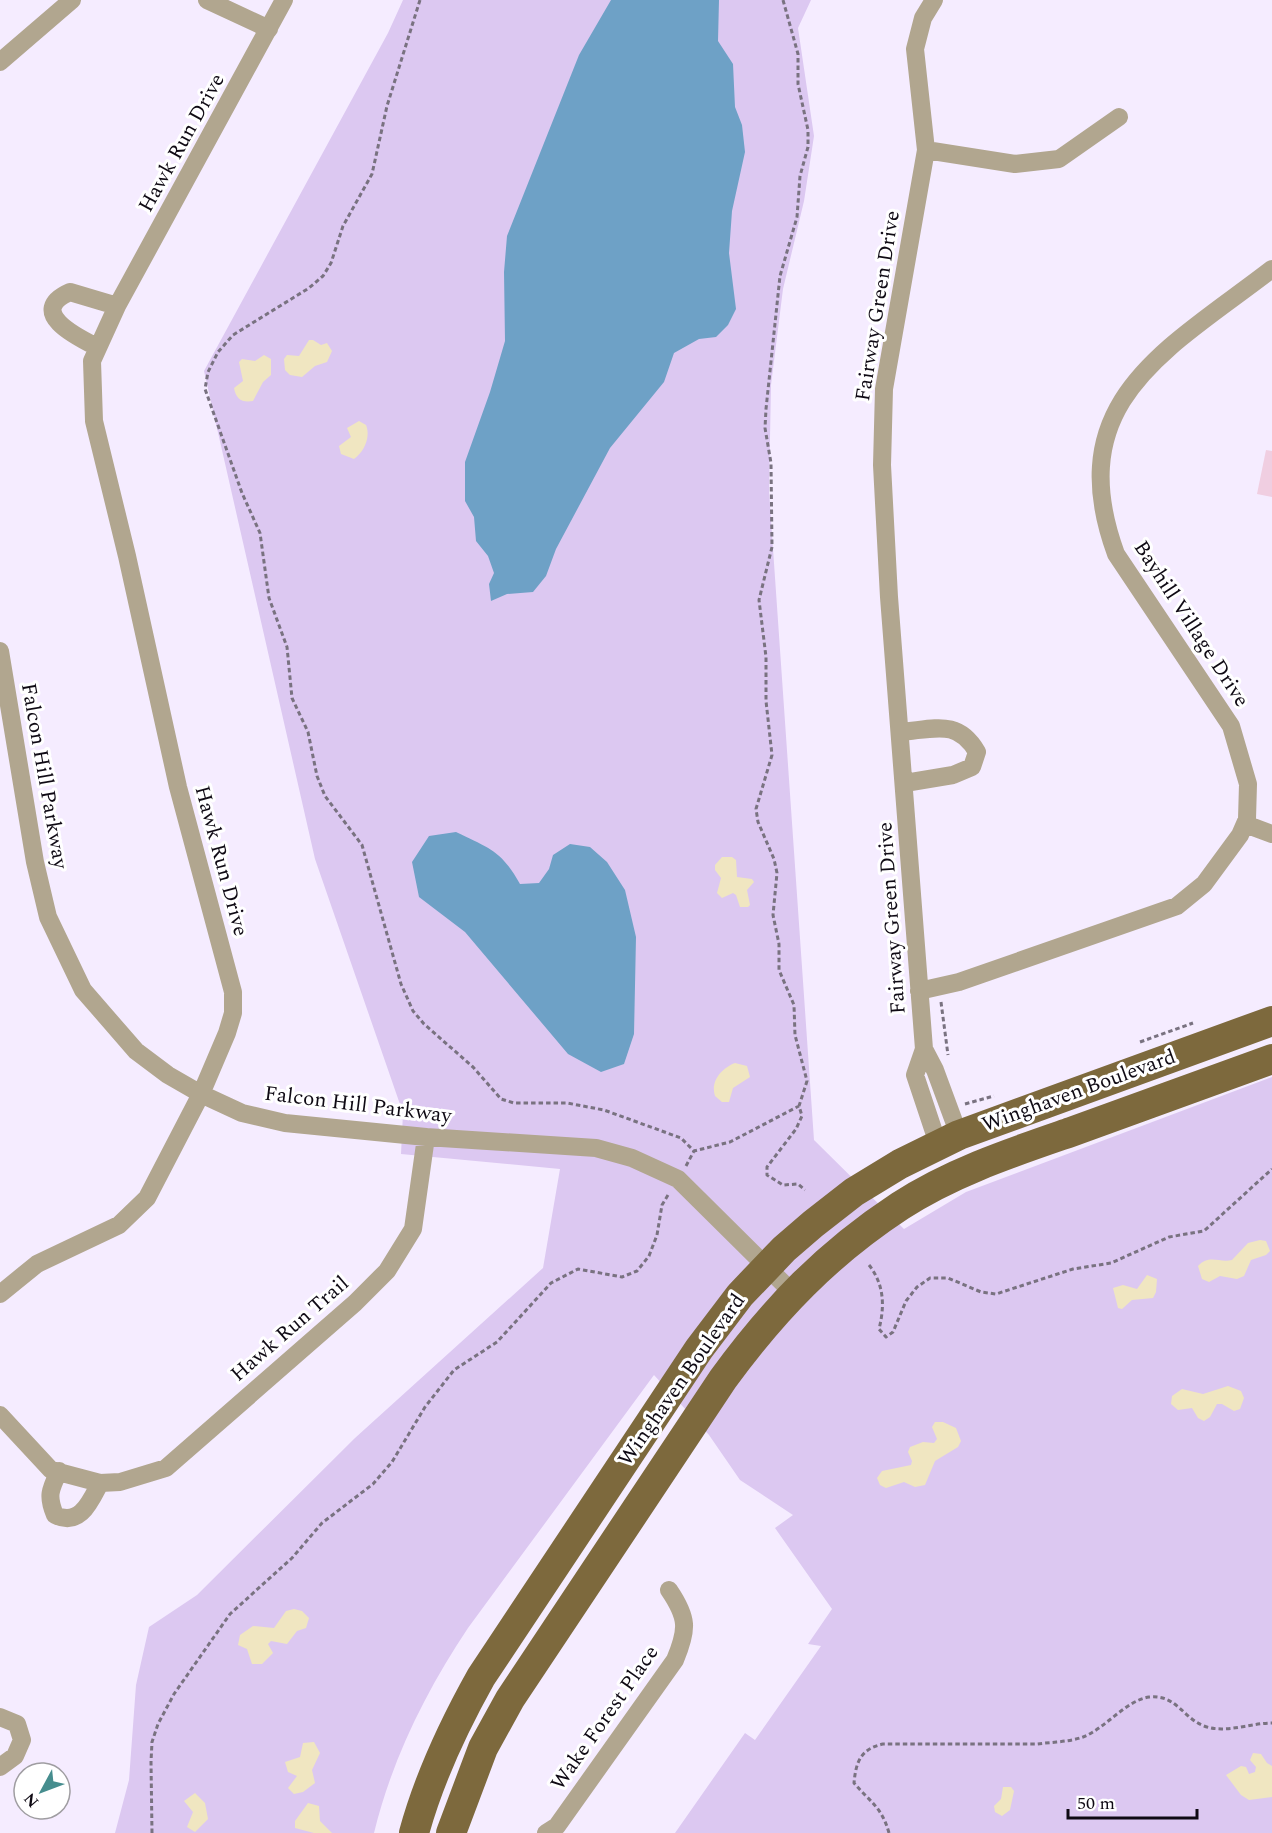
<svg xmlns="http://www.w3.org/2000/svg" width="1272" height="1833" font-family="Spectral,serif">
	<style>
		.green { fill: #dcc8f1 }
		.sand { fill: #f0e6c1 }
		.water { fill: #6ea1c6 }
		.building { fill: #f0cee1 }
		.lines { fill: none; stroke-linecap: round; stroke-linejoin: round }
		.path { stroke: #797280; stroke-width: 3; stroke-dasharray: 4.5 3; stroke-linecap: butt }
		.minor { stroke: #b1a68f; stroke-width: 18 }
		.primary { stroke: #7d693d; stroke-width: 30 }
		.labels { text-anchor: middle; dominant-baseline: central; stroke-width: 6; stroke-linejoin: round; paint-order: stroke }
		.street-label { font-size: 21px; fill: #0f0a14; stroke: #fff }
	</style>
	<rect width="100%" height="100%" fill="#f5ecff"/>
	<path class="green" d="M 403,0 L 811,0 L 798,28 L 814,136 L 804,201 L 783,289 L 771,385 L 769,491 L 814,1140 L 904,1229 L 966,1192 L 1272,1077 L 1272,1833 L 675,1833 L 745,1733 L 755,1740 L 821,1646 L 808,1644 L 832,1609 L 775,1528 L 793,1515 L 740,1480 L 709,1435 L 654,1375 L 468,1628 C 426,1691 392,1759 374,1833 L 115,1833 L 129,1780 L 136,1685 L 149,1627 L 197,1595 L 355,1438 L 543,1268 L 560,1169 L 401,1154 L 403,1113 L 315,859 L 204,371 L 388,33 Z"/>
	<path class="sand" d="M 309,340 L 313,340 L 321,345 L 327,343 L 332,351 L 327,362 L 315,366 L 302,377 L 290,375 L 285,370 L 284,359 L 287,355 L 299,356 Z
		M 264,355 L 271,359 L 271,375 L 263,382 L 253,401 C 242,403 236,399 234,388 L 243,381 L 239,362 L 242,359 L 255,361 Z
		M 359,421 L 366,425 C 371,437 364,452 354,459 L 341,454 L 339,446 L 351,437 L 347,428 Z
		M 722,857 L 732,857 L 736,860 L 737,877 L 752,879 L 754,882 L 747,890 L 750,905 L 748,907 L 740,907 L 736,895 L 733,893 L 722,898 L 717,893 L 721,878 L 715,870 L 715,865 Z
		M 735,1063 L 747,1066 L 750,1077 L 733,1088 L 729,1102 L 722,1102 L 715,1096 C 710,1081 722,1068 735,1063 Z
		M 1260,1240 L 1266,1241 L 1270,1251 L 1266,1255 L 1251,1260 L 1244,1276 L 1237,1279 L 1220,1276 L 1209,1282 L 1202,1279 L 1198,1266 C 1209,1254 1219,1263 1232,1260 L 1248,1243 Z
		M 1147,1275 L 1157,1279 L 1156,1292 L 1153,1298 L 1132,1300 L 1122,1309 L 1118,1308 L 1113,1288 L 1123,1285 L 1137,1289 Z
		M 1228,1386 L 1241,1391 L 1244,1398 L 1240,1409 L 1234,1411 L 1222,1404 L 1217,1404 L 1210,1417 L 1204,1421 L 1198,1418 L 1192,1408 L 1178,1410 L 1171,1404 L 1172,1396 L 1182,1389 L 1203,1394 Z
		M 935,1422 L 943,1422 L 956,1428 L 961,1441 L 958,1447 L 935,1461 L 925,1485 L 915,1487 L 904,1482 L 886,1488 L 880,1485 L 877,1478 L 882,1471 L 911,1465 L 912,1461 L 908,1452 L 910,1447 L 923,1442 L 934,1443 L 937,1439 L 932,1427 Z
		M 294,1609 L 302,1611 L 309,1618 L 306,1628 L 297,1631 L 287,1644 L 271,1641 L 268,1644 L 273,1653 L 262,1664 L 252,1664 L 247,1649 L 238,1645 L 240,1635 L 253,1626 L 274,1628 L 286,1611 Z
		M 314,1742 L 320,1753 L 312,1770 L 315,1783 L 303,1792 L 294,1794 L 288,1788 L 297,1776 L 288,1772 L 285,1762 L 300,1757 L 303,1743 Z
		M 1253,1753 L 1261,1754 L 1267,1763 L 1272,1766 L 1272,1797 L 1249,1800 L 1241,1795 L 1226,1775 L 1241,1766 L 1246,1767 L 1249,1774 L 1255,1772 L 1256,1767 L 1250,1760 Z
		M 1003,1787 L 1011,1787 L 1014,1791 L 1010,1810 L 1002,1816 L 995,1812 L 994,1806 L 1001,1799 Z
		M 195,1793 L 205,1803 L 208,1819 L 195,1832 L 187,1827 L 193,1812 L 184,1801 Z
		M 308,1803 L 319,1806 L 320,1821 L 332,1833 L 314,1833 L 295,1828 L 295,1821 Z"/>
	<path class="water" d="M 611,0 L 719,0 L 718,41 L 733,64 L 735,107 L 742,125 L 745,152 L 732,211 L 729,253 L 736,309 L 728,325 L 716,337 L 699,339 L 674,353 L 664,382 L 610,448 L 556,549 L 546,576 L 533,592 L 507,594 L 491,601 L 489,584 L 494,573 L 488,556 L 476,541 L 474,517 L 465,501 L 465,462 L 490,392 L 505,341 L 504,272 L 507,236 L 579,55 Z
		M 456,832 C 489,848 502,851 520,884 L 539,883 L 549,869 L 553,855 L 570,844 L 590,847 L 607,862 L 625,890 L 636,937 L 634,1034 L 624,1064 L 601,1072 L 568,1054 L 465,932 L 419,897 L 412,862 L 429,836 Z"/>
	<path class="building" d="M 1266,450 L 1272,451 L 1272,497 L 1257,494 Z"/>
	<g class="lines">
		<path class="path" d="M 420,0 L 387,106 L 372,174 L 343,226 L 331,263 L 323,276 L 309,288 L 233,335 L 218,352 L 208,372 L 205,389 L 242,493 L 260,533 L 269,598 L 287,647 L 292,698 L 308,732 L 317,776 L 325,796 L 362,845 L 401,984 L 413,1011 L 424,1024 L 473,1067 L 501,1099 L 514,1103 L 567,1103 L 604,1110 L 681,1138 L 694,1151 L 730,1142 L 799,1106
			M 783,0 L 798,54 L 798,84 L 808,130 L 808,147 L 800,176 L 797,217 L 780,276 L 766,409 L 765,428 L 771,463 L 772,547 L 759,600 L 766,657 L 766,701 L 772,755 L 756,809 L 758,822 L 774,859 L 777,873 L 773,915 L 779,944 L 779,970 L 794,1005 L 795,1035 L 807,1081 L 799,1106 L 802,1116 L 796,1129 L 767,1167 L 767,1175 L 783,1185 L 798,1184 L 805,1190
			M 941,1002 L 948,1055
			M 1140,1042 L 1193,1023
			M 965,1104 L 994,1096
			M 686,1166 L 694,1151
			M 869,1265 C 884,1284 885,1306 879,1329 L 886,1337 L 893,1332 L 906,1301 L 917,1287 L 930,1278 L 948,1278 L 981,1292 L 996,1294 L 1073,1269 L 1111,1263 L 1169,1237 L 1204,1231 L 1272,1169
			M 152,1833 L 151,1762 L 152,1742 L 158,1724 L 174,1694 L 230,1614 L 292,1558 L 322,1523 L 373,1484 L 392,1462 L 425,1407 L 454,1370 L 497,1342 L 551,1283 L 578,1269 L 622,1277 L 637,1271 L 649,1256 L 657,1235 L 662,1205 L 668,1195
			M 889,1833 C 882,1807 870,1802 854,1783 C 856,1761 861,1749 883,1744 L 1037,1744 C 1052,1742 1069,1742 1083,1737 C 1106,1728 1125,1701 1149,1697 C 1176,1694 1183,1718 1204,1726 C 1225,1734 1250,1723 1272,1723"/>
		<path class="minor" d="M 207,0 L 269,29
			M 934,0 L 923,18 L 915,49 L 926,150 L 884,389 L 882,465 L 889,597 L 924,1049 L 935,1070 L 959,1135
			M 0,62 L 72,0
			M 926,150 L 1015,164 L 1059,159 L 1119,117
			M 97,347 C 79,338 25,312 70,292 L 117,306
			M 0,651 L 35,862 L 48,917 L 83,990 L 136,1051 L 168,1075 L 201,1094 L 242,1113 L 285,1123 L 426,1137 L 596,1148 L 632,1158 L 678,1179 L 792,1292
			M 901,732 C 935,729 958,719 977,752 L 972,767 L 953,775 L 905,783
			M 1245,824 L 1272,834
			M 919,991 L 959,982 L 1177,906 L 1204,884 L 1240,835 L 1247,819 L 1248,784 L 1231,726 L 1116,554 C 1060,401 1167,350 1272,269
			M 924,1049 L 915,1075 L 938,1144
			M 0,1294 L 37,1264 L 119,1225 L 147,1198 L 201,1094 L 227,1033 L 233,1013 L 233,992 L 178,787 L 127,556 L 94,421 L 92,361 L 117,306 L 284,0
			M 0,1415 L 51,1470 L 100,1483 L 120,1482 L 166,1468 L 355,1303 L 387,1271 L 413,1229 L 426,1137
			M 59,1471 C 50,1490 47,1496 55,1515 C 80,1527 90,1502 100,1483
			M 0,1717 L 17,1724 L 22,1740 L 15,1756 L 0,1767
			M 546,1833 L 557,1826 L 675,1660 C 688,1629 688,1618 669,1590"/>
		<path class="primary" d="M 414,1833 C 429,1778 453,1727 481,1677 L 699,1349 L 740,1295 L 784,1249 L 813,1224 L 854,1192 L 900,1164 L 959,1135 L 1272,1021
			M 451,1833 L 483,1748 L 510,1699 L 723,1379 C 774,1309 827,1254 900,1206 C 952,1172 1013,1152 1071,1132 C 1138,1108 1205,1084 1272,1059"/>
	</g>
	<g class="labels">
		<g class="street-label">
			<text transform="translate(182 143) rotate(-61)">Hawk Run Drive</text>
			<text transform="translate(878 306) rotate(-81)">Fairway Green Drive</text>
			<text transform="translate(1191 624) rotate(57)">Bayhill Village Drive</text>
			<text transform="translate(44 776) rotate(80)">Falcon Hill Parkway</text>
			<text transform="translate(221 861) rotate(75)">Hawk Run Drive</text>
			<text transform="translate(892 918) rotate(-94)">Fairway Green Drive</text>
			<text transform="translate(1079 1091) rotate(-20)">Winghaven Boulevard</text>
			<text transform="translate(358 1105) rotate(7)">Falcon Hill Parkway</text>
			<text transform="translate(290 1329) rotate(-41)">Hawk Run Trail</text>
			<text transform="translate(682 1380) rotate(-55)">Winghaven Boulevard</text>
			<text transform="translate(605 1718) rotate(-55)">Wake Forest Place</text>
		</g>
	</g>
	<g transform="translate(42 1791) rotate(229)"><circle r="28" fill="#ffffff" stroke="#9f9da1" stroke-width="1.5"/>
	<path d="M0-4.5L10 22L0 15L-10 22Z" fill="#468d8e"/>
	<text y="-9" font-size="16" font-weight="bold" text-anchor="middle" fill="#0f0a14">N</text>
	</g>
	<path d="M1068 1809v9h129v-9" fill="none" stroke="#0f0a14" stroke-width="3"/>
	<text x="1077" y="1809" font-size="18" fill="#0f0a14" stroke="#ffffff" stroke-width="4.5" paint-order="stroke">50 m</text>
</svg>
